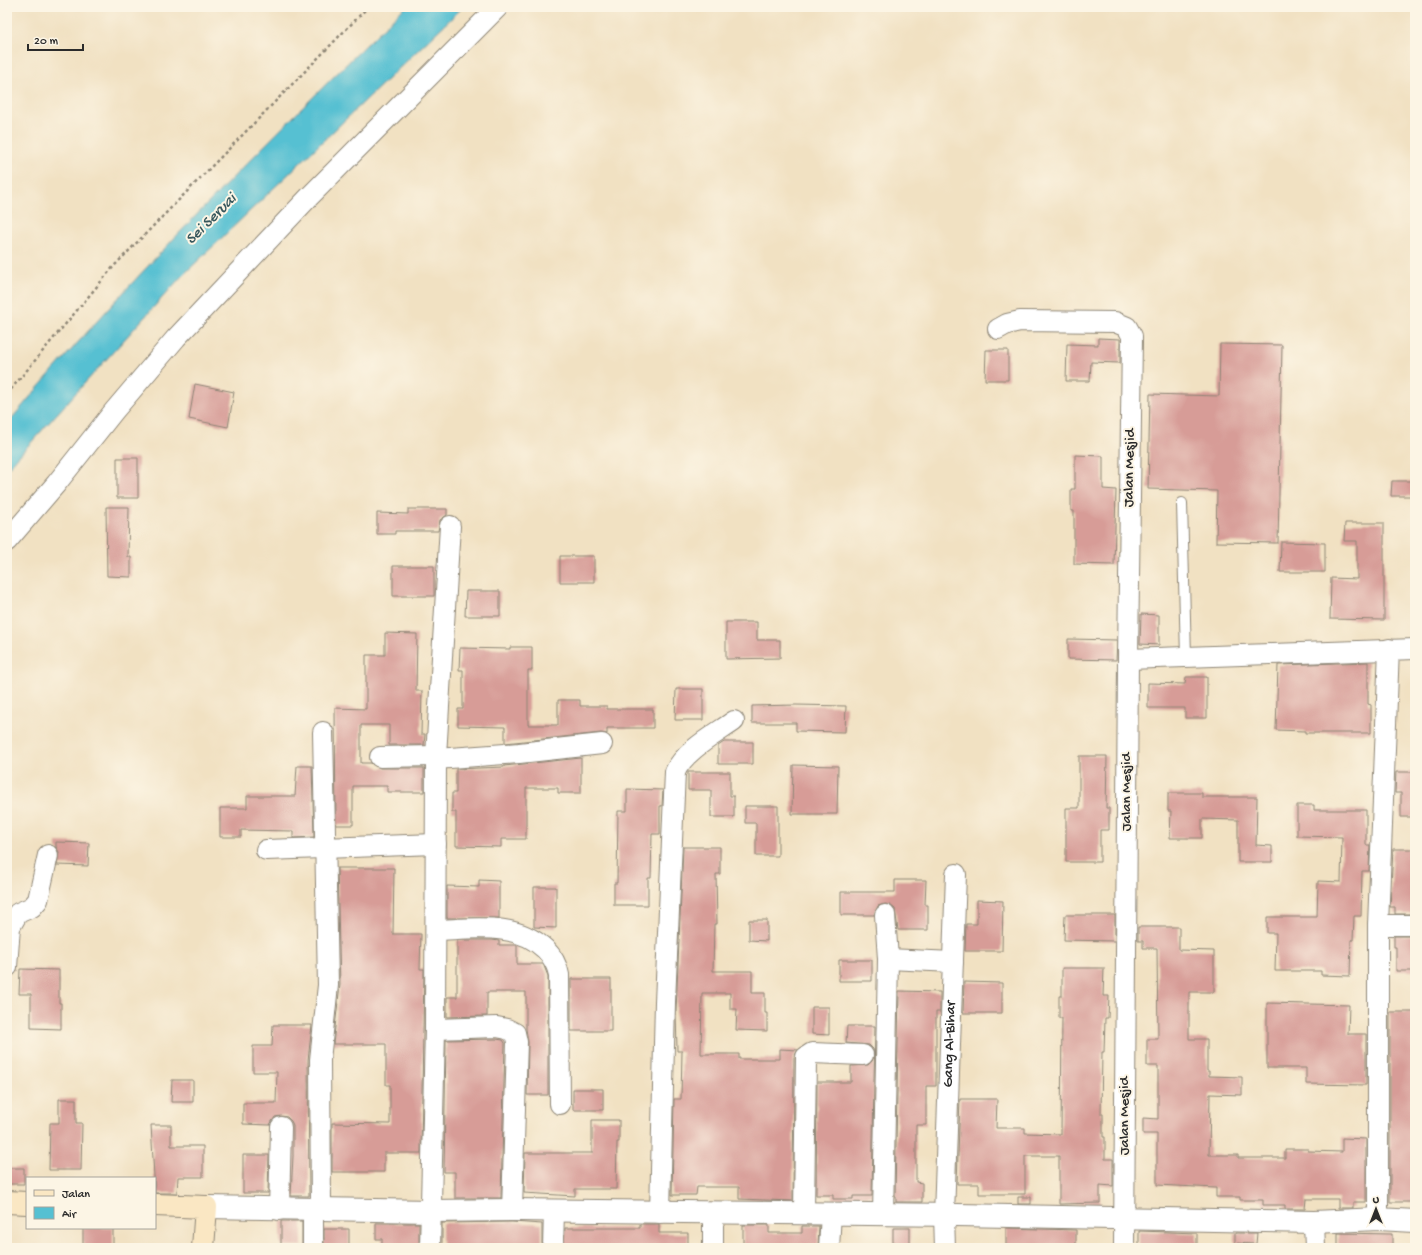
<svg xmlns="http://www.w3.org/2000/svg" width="1422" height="1255" font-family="'Gochi Hand',sans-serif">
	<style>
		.water { fill: #56c0d2; stroke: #40767e }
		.building { fill: #d79c97 }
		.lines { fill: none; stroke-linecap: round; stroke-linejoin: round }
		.service-casing { stroke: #8e8676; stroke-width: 12 }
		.minor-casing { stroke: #8e8676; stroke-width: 22 }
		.tertiary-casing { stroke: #8e8676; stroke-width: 24 }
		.secondary-casing { stroke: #8e8676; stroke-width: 24 }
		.path { stroke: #8e8676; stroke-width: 2.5; stroke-dasharray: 3 3; stroke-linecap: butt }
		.service { stroke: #fff; stroke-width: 10 }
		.minor { stroke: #fff; stroke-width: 20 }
		.tertiary { stroke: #fff; stroke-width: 22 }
		.secondary { stroke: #fae7c3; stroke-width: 22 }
		.labels { text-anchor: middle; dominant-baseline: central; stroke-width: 4; stroke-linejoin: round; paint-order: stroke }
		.street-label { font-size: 15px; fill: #2b2b2b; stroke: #fcf5e5 }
		.water-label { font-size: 16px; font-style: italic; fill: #38585d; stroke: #fcf5e5 }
	</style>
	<rect width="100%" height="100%" fill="#fcf5e5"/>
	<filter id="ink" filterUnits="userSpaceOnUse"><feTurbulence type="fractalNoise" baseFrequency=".025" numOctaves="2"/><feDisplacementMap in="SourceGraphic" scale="8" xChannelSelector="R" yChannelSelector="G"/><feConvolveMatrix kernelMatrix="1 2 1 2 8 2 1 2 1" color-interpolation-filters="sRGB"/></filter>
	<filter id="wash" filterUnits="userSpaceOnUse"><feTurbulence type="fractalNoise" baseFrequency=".012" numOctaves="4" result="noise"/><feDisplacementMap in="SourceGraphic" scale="16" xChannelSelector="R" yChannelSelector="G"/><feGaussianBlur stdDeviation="0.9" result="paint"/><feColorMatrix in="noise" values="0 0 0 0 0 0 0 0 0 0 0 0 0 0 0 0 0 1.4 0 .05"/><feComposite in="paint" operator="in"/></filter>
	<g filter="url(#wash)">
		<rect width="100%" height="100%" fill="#f1e1c2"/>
		<path class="water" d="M 405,7 L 463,7 L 181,277 L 7,469 L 7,424 C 131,277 267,141 405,7 Z"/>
		<g id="blocks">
			<path class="building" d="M 1098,338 L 1120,339 L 1120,363 L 1091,362 L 1090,381 L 1066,381 L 1067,344 L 1098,345 Z
				M 1220,344 L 1282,345 L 1278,543 L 1216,542 L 1217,491 L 1148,489 L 1150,394 L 1219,396 Z
				M 986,350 L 1008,350 L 1008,380 L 985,380 Z
				M 195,384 L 234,392 L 228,427 L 189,419 Z
				M 1075,455 L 1103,456 L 1103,489 L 1116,490 L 1114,565 L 1074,564 L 1074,511 L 1071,511 L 1071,489 L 1075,489 Z
				M 117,458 L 138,458 L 138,498 L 117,498 Z
				M 1392,481 L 1415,481 L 1415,496 L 1391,496 Z
				M 106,507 L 129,507 L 128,557 L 131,557 L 131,577 L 107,576 Z
				M 408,509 L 447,509 L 447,515 L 440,520 L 438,531 L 395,531 L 395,534 L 377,534 L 377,513 L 408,514 Z
				M 1345,523 L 1384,523 L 1384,620 L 1330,619 L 1331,578 L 1357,579 L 1357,541 L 1344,541 Z
				M 1281,542 L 1325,543 L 1325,572 L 1280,572 Z
				M 560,556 L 594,556 L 594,582 L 560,582 Z
				M 393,566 L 434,566 L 434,596 L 393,596 Z
				M 466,591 L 500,591 L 500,616 L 465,616 Z
				M 1141,614 L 1159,615 L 1159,645 L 1140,644 Z
				M 726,622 L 757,622 L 757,640 L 780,640 L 780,658 L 726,659 Z
				M 385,633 L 417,634 L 416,691 L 422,691 L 421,734 L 425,734 L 424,745 L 389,745 L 389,725 L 361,725 L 361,763 L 371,763 L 380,768 L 424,768 L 424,792 L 387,792 L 387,786 L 353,786 L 353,825 L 336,825 L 335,708 L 366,709 L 366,655 L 385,655 Z
				M 1068,639 L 1117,640 L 1116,660 L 1068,659 Z
				M 510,647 L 532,647 L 532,670 L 528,670 L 528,725 L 558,725 L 558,700 L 580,700 L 580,706 L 607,706 L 607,709 L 653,709 L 653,728 L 607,728 L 607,734 L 601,733 L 505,743 L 505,727 L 458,726 L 458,709 L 463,709 L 463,670 L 459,670 L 460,648 L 510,649 Z
				M 1368,662 L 1368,704 L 1371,705 L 1371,733 L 1305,733 L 1305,731 L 1276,730 L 1278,665 Z
				M 1186,677 L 1207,677 L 1207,718 L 1185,718 L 1185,708 L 1148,708 L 1148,683 L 1185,684 Z
				M 676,689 L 703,689 L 703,720 L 675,720 Z
				M 796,705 L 846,706 L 845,732 L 796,731 L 796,723 L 752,723 L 752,706 Z
				M 724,742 L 753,742 L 753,764 L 718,764 L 718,746 Z
				M 1079,756 L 1107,756 L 1106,808 L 1109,808 L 1109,830 L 1100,830 L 1100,862 L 1066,862 L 1066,808 L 1079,808 Z
				M 581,758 L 581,793 L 558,793 L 558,788 L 526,788 L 526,839 L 501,839 L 501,847 L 456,846 L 456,812 L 452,812 L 452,793 L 456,793 L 456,769 L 504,767 L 504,766 Z
				M 793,765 L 838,766 L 837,814 L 792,814 Z
				M 297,766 L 312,766 L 314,837 L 293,838 L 293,831 L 241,830 L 241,837 L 220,837 L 220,808 L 247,808 L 247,796 L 295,796 Z
				M 688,772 L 730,772 L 730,796 L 734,796 L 734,817 L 711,817 L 711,790 L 688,790 Z
				M 1396,772 L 1415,772 L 1415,817 L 1401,817 L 1401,793 L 1395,793 Z
				M 627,789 L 663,790 L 662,806 L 660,806 L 660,834 L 652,834 L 651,878 L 648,878 L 648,905 L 614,905 L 614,883 L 617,883 L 618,811 L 627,811 Z
				M 1168,793 L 1202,793 L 1202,797 L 1257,797 L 1256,845 L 1272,846 L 1272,862 L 1238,862 L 1238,820 L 1202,819 L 1202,838 L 1170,838 L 1171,811 L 1168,811 Z
				M 1297,805 L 1314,805 L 1314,810 L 1366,810 L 1366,845 L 1370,845 L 1369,871 L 1362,871 L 1361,916 L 1354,916 L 1353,940 L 1351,940 L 1350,976 L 1321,975 L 1321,971 L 1275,971 L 1276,933 L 1267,933 L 1267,917 L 1317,917 L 1318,881 L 1341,882 L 1342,837 L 1297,836 Z
				M 745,806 L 778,806 L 778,856 L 756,856 L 756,823 L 745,823 Z
				M 56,842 L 89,843 L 88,866 L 57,865 L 59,852 L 56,847 Z
				M 683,847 L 720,847 L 720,874 L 716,874 L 717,924 L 714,924 L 713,971 L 752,971 L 752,993 L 765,993 L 765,1013 L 767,1013 L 767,1031 L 736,1030 L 737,1009 L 730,1009 L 730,993 L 702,993 L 701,1054 L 739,1054 L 739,1059 L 780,1059 L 780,1049 L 798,1050 L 794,1057 L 793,1201 L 739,1199 L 739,1187 L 697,1187 L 696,1195 L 672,1195 L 674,1099 L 681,1099 L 682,1051 L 677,1051 L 676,1011 Z
				M 1393,849 L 1415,849 L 1415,914 L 1395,914 L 1395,907 L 1390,907 Z
				M 337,868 L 394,868 L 393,934 L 421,934 L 420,969 L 424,969 L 421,1153 L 384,1153 L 384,1172 L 332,1172 L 332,1123 L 390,1124 L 390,1085 L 386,1085 L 386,1044 L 333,1044 L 340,985 Z
				M 479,880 L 499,881 L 499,918 L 447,918 L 447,886 L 479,887 Z
				M 895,880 L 926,880 L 925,905 L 928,905 L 928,930 L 898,930 L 895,909 L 890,905 L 885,904 L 878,906 L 874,915 L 841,915 L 841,892 L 895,892 Z
				M 534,887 L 556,887 L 556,928 L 534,927 Z
				M 977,900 L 1003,901 L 1002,951 L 965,951 L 966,924 L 977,924 Z
				M 1065,915 L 1115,915 L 1115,941 L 1064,940 Z
				M 749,920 L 767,920 L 767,941 L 749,940 Z
				M 1138,927 L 1179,927 L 1179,950 L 1214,951 L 1214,992 L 1189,992 L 1189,1039 L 1207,1039 L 1207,1071 L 1209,1071 L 1209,1076 L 1242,1077 L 1242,1095 L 1210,1094 L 1209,1155 L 1238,1155 L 1238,1158 L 1285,1158 L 1285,1149 L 1308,1149 L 1308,1151 L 1342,1152 L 1342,1138 L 1366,1139 L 1366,1202 L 1353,1202 L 1353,1208 L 1338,1208 L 1338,1199 L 1306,1199 L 1305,1209 L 1285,1209 L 1285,1205 L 1263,1205 L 1263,1200 L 1240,1200 L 1240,1197 L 1216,1197 L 1216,1188 L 1157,1185 L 1157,1134 L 1143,1134 L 1143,1118 L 1158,1119 L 1158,1066 L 1147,1066 L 1147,1039 L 1158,1039 L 1157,948 L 1143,948 L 1143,941 L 1138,941 Z
				M 1394,936 L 1415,936 L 1415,971 L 1396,971 L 1396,947 L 1394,947 Z
				M 457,940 L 492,940 L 499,941 L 499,945 L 517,945 L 517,964 L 543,964 L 544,966 L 548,976 L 548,1095 L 527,1095 L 528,1042 L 526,1029 L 526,992 L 487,992 L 487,1016 L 447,1017 L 447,997 L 457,997 Z
				M 839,960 L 872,960 L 872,981 L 839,981 Z
				M 1062,968 L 1104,968 L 1103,996 L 1109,996 L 1108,1018 L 1105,1018 L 1104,1052 L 1102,1052 L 1101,1114 L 1103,1114 L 1103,1137 L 1105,1137 L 1105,1159 L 1113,1159 L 1113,1186 L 1100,1185 L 1100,1203 L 1059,1204 L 1059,1156 L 1025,1156 L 1025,1194 L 979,1194 L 979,1184 L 957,1184 L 960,1099 L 997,1099 L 996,1128 L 1025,1128 L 1025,1133 L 1061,1134 L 1062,1018 L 1059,1018 L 1059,996 L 1062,996 Z
				M 20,969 L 59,970 L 59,1003 L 61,1003 L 61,1029 L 31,1028 L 31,994 L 19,994 Z
				M 571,979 L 611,979 L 611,1031 L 571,1031 Z
				M 964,982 L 1002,983 L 1002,1013 L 963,1013 Z
				M 899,991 L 940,992 L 940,1012 L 936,1012 L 936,1086 L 926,1086 L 926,1125 L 916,1125 L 916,1182 L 922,1183 L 922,1202 L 896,1202 L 896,1196 L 895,1196 Z
				M 1267,1003 L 1349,1005 L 1348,1034 L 1366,1034 L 1366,1085 L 1306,1084 L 1306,1068 L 1267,1068 Z
				M 812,1007 L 829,1007 L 829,1035 L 812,1034 Z
				M 1390,1012 L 1415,1012 L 1415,1202 L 1390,1202 Z
				M 273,1025 L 312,1025 L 308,1060 L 309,1196 L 291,1196 L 293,1156 L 293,1125 L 291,1121 L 287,1117 L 281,1116 L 275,1117 L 270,1125 L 243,1124 L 243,1103 L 276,1103 L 277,1072 L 253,1072 L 253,1046 L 272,1046 Z
				M 847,1026 L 875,1026 L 872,1196 L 853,1196 L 853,1199 L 833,1199 L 833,1195 L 816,1195 L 817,1082 L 851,1082 L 851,1066 L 868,1065 L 872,1061 L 874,1056 L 873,1049 L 869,1045 L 846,1043 Z
				M 496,1039 L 503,1040 L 505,1043 L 501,1198 L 455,1198 L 455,1172 L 444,1172 L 446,1040 Z
				M 172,1080 L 193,1080 L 193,1102 L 171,1102 Z
				M 573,1089 L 603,1089 L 603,1110 L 573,1110 Z
				M 59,1099 L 76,1099 L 76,1123 L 82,1123 L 81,1170 L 49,1170 L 50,1123 L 59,1123 Z
				M 592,1120 L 619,1120 L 619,1142 L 617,1142 L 616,1189 L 575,1189 L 575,1196 L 524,1193 L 525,1153 L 592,1153 Z
				M 151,1125 L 171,1125 L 171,1146 L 203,1146 L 203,1177 L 178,1177 L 177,1193 L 155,1193 Z
				M 243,1155 L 269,1155 L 268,1193 L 243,1193 Z
				M 7,1168 L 24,1168 L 24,1184 L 7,1184 Z
				M 1018,1197 L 1031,1197 L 1031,1204 L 1018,1204 Z
				M 281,1221 L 302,1221 L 302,1246 L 281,1246 Z
				M 512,1222 L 542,1224 L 542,1248 L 442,1248 L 442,1223 Z
				M 376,1223 L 419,1223 L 419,1248 L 382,1248 L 382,1239 L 376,1239 Z
				M 640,1224 L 659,1224 L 659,1233 L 688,1233 L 688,1248 L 564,1248 L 565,1228 L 640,1228 Z
				M 743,1225 L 769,1225 L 769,1233 L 802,1233 L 802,1226 L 819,1226 L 818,1248 L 743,1248 Z
				M 83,1228 L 113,1228 L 113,1248 L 83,1248 Z
				M 893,1228 L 910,1228 L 910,1248 L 893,1248 Z
				M 1006,1228 L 1076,1230 L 1076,1248 L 1006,1248 Z
				M 324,1229 L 349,1229 L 349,1248 L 327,1248 L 327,1246 L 324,1246 Z
				M 1139,1231 L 1197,1233 L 1197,1248 L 1139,1248 Z
				M 1235,1233 L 1257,1233 L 1256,1244 L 1235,1243 Z
				M 1338,1233 L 1392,1234 L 1392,1248 L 1338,1248 Z"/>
		</g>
	</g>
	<g filter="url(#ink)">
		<use href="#blocks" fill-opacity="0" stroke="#8e8676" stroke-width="1"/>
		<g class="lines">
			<g class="service-casing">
				<path id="service" d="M 1182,503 L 1186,657"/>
			</g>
			<g class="minor-casing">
				<g id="minor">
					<path d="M 998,329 L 1007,324 L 1020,321 L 1115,322 L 1127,327 L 1132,336 L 1128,659 L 1124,1248"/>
					<path d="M 7,541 L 56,484 L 114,411 L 176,338 L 310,196 L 498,7"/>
					<path d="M 1128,659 L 1415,649"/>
					<path d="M 380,757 L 436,756"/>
					<path d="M 436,759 L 519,753 L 602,744"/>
					<path d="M 266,850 L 436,844"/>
					<path d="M 1378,925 L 1415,925"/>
					<path d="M 436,930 C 472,929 516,921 545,949 C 553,957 557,964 559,975 L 560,1104"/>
					<path d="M 888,959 L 953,962"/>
					<path d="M 7,967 L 10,927 L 18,913 L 32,907 L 38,900 L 48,855"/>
					<path d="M 435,1029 L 497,1027 L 507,1029 L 515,1033 L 517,1042 L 512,1210"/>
					<path d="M 321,1208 L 320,1060 L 328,985 L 323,732"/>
					<path d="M 313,1209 L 313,1248"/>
					<path d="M 279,1210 L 281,1127"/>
					<path d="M 713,1212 L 713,1248"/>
					<path d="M 660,1213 L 665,1002 L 675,772 C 684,751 716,734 734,721"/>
					<path d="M 804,1213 L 806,1057 L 812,1053 L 863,1055"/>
					<path d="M 883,1214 L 888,959 L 885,915"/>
					<path d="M 1378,1219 L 1378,925 L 1389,649"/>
					<path d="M 1314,1222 L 1315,1248"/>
					<path d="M 430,1248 L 435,1029 L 436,756 L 450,526"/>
					<path d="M 553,1248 L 554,1211"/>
					<path d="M 829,1248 L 831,1213"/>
					<path id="s1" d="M 945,1248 L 944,1215 L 956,874"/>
				</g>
			</g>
			<g class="tertiary-casing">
				<path id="tertiary" d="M 206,1207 L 431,1211 L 512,1210 L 958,1215 L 1314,1222 L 1378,1219 L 1415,1221"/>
			</g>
			<g class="secondary-casing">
				<path id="secondary" d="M 7,1202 L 27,1203
					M 155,1205 L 206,1207 L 203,1248"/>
			</g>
			<path class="path" d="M 7,394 L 114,266 L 368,7"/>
			<use href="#service" class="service"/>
			<use href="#minor" class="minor"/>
			<use href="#tertiary" class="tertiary"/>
			<use href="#secondary" class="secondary"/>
		</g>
	</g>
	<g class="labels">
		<g class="street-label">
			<text transform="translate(1130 468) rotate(-89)">Jalan Mesjid</text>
			<text transform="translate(1127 792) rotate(-90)">Jalan Mesjid</text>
			<text stroke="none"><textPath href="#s1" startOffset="204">Gang Al-Bihar</textPath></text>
			<text transform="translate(1125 1116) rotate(-90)">Jalan Mesjid</text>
		</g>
		<g class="water-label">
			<text transform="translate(212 220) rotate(-45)">Sei Seruai</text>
		</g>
	</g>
	<rect width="1422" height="1255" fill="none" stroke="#fcf5e5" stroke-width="24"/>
	<rect x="26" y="1177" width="130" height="52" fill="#fcf5e5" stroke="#a8a49b"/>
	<rect x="34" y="1190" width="20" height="6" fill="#fae7c3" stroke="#a8a49b"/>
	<text x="62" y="1197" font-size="12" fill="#2b2b2b">Jalan</text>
	<rect x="34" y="1207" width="20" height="12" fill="#56c0d2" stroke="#a8a49b"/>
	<text x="62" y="1217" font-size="12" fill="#2b2b2b">Air</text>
	<g transform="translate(1376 1209)" stroke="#fcf5e5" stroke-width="3" paint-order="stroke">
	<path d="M0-3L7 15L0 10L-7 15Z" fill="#2b2b2b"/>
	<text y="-6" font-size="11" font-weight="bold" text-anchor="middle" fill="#2b2b2b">U</text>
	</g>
	<path d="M28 44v6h55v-6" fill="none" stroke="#2b2b2b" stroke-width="2"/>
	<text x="34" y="44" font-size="12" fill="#2b2b2b" stroke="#fcf5e5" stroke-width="3" paint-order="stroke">20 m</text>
</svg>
